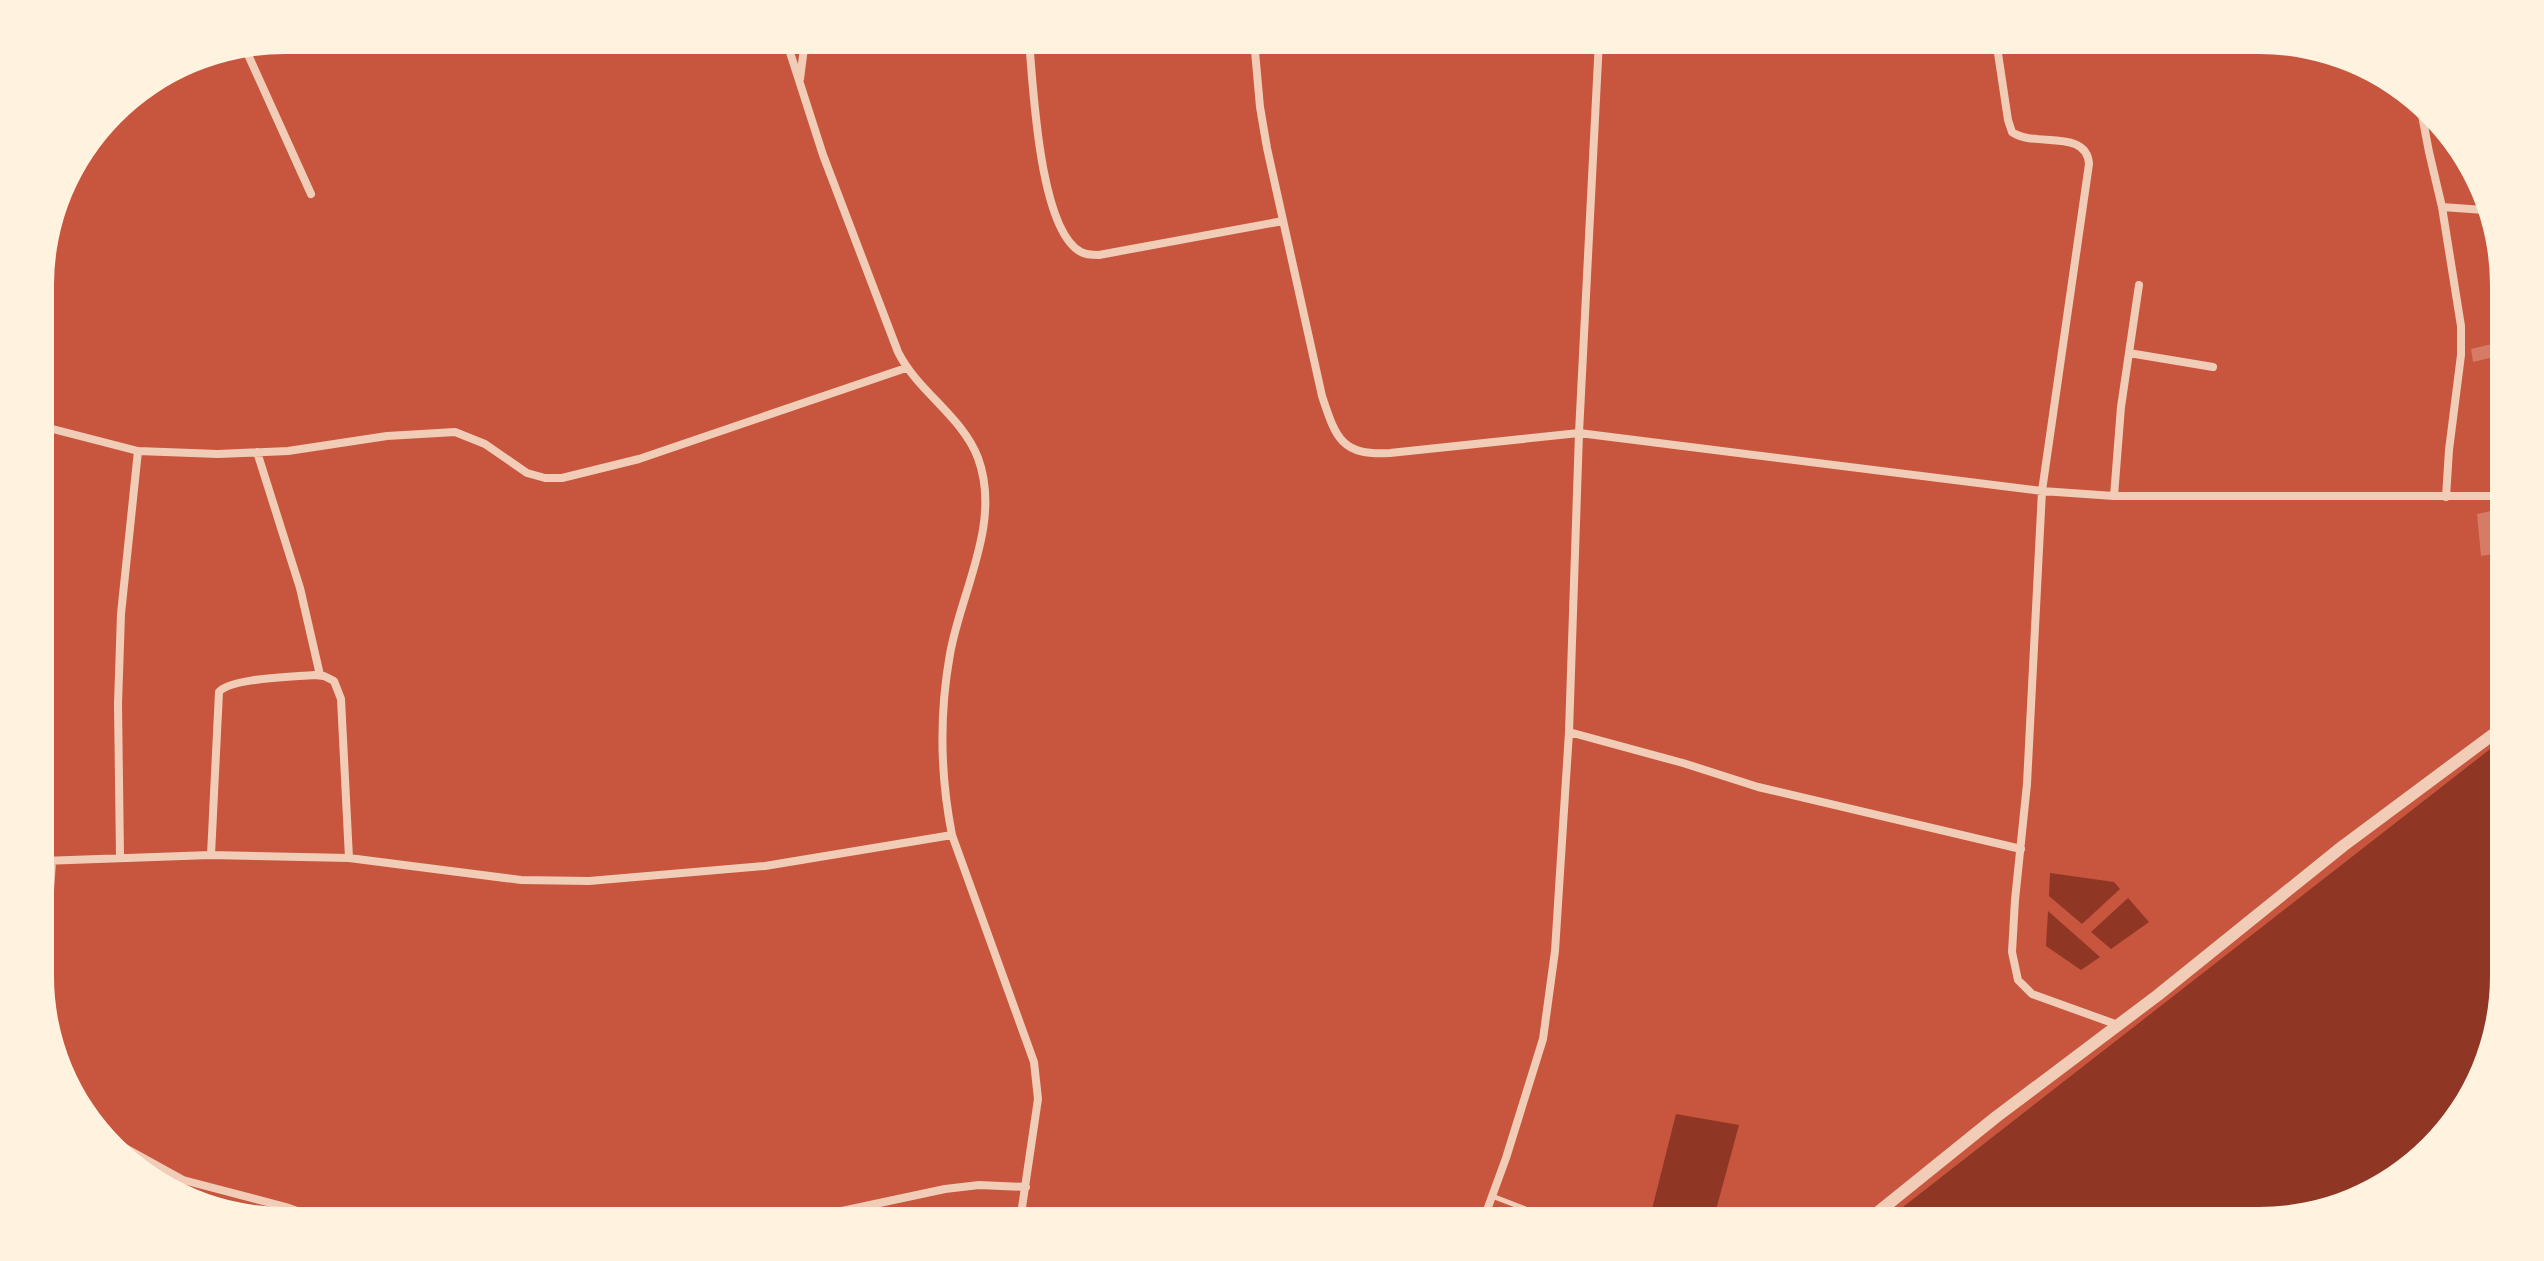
<svg xmlns="http://www.w3.org/2000/svg" width="2544" height="1261" font-family="Montserrat,sans-serif">
	<style>
		.water { fill: #8f3625 }
		.building { fill: #d67c66 }
		.lines { fill: none; stroke-linecap: round; stroke-linejoin: round }
		.service { stroke: #f1ccb7; stroke-width: 5 }
		.minor { stroke: #f1ccb7; stroke-width: 8 }
		.tertiary { stroke: #f1ccb7; stroke-width: 12 }
	</style>
	<rect width="100%" height="100%" fill="#c8553d"/>
	<path class="water" d="M 2503,739 L 2504,977 L 2479,1084 L 2395,1180 L 2275,1220 L 1885,1221 Z
		M 2050,873 L 2114,882 L 2120,889 L 2082,924 L 2049,896 Z
		M 2128,898 L 2149,922 L 2111,949 L 2091,932 Z
		M 2048,911 L 2100,957 L 2081,970 L 2046,946 Z
		M 1676,1114 L 1739,1125 L 1713,1221 L 1649,1221 Z"/>
	<path class="building" d="M 2453,135 L 2454,136 L 2463,159 L 2453,160 Z
		M 2496,343 L 2498,356 L 2473,362 L 2471,349 Z
		M 2502,362 L 2502,404 L 2499,404 L 2495,363 Z
		M 2500,509 L 2501,553 L 2481,556 L 2477,514 Z"/>
	<g class="lines">
		<path class="service" d="M 1492,1196 L 1554,1220"/>
		<path class="minor" d="M 786,40 L 823,155 L 898,352 C 918,392 962,416 978,458 C 1002,523 961,591 950,654 C 939,715 940,774 952,835 L 1034,1062 L 1038,1099 L 1020,1221
			M 1029,40 C 1033,84 1039,230 1081,252 C 1086,255 1093,255 1099,255 L 1283,221
			M 1254,40 L 1260,107 L 1267,148 L 1322,396 C 1336,438 1341,456 1390,453 L 1579,433 L 2042,491 L 2114,496 L 2503,496
			M 1996,40 L 2008,120 L 2012,132 C 2033,148 2087,128 2089,164 L 2042,491 L 2027,784 L 2015,900 L 2012,952 L 2018,980 L 2032,994 L 2118,1025
			M 245,48 L 311,194
			M 800,79 L 805,40
			M 2421,110 L 2429,152 L 2442,207 L 2461,326 L 2461,355 L 2449,450 L 2446,497
			M 2442,207 L 2484,210
			M 2129,353 L 2213,367
			M 41,426 L 138,451 L 218,454 L 288,451 L 387,436 L 455,432 L 485,444 L 527,473 L 545,478 L 562,478 L 639,459 L 906,368
			M 257,452 L 300,588 L 320,675
			M 2114,496 L 2121,407 L 2139,285
			M 1569,732 L 1683,763 L 1758,787 L 2021,849
			M 211,855 L 219,692 C 230,678 293,677 314,675 L 324,676 L 334,681 L 341,699 L 349,858
			M 120,857 L 118,704 L 121,614 L 138,451
			M 42,861 L 211,855 L 349,858 L 521,880 L 589,881 L 765,866 L 952,835
			M 42,1004 L 52,862
			M 107,1138 L 183,1180 L 286,1207 L 325,1221
			M 795,1221 L 945,1189 L 979,1185 L 1026,1187
			M 1483,1221 L 1506,1158 L 1543,1039 L 1555,951 L 1569,732 L 1579,433 L 1599,40"/>
		<path class="tertiary" d="M 1867,1221 L 1996,1117 L 2158,995 L 2343,846 L 2503,727"/>
	</g>
	<path d="M0 0H2544V1261H0ZM285 54H2259A231 231 0 0 1 2490 285V976A231 231 0 0 1 2259 1207H285A231 231 0 0 1 54 976V285A231 231 0 0 1 285 54Z" fill="#fff3e0" fill-rule="evenodd"/>
</svg>
